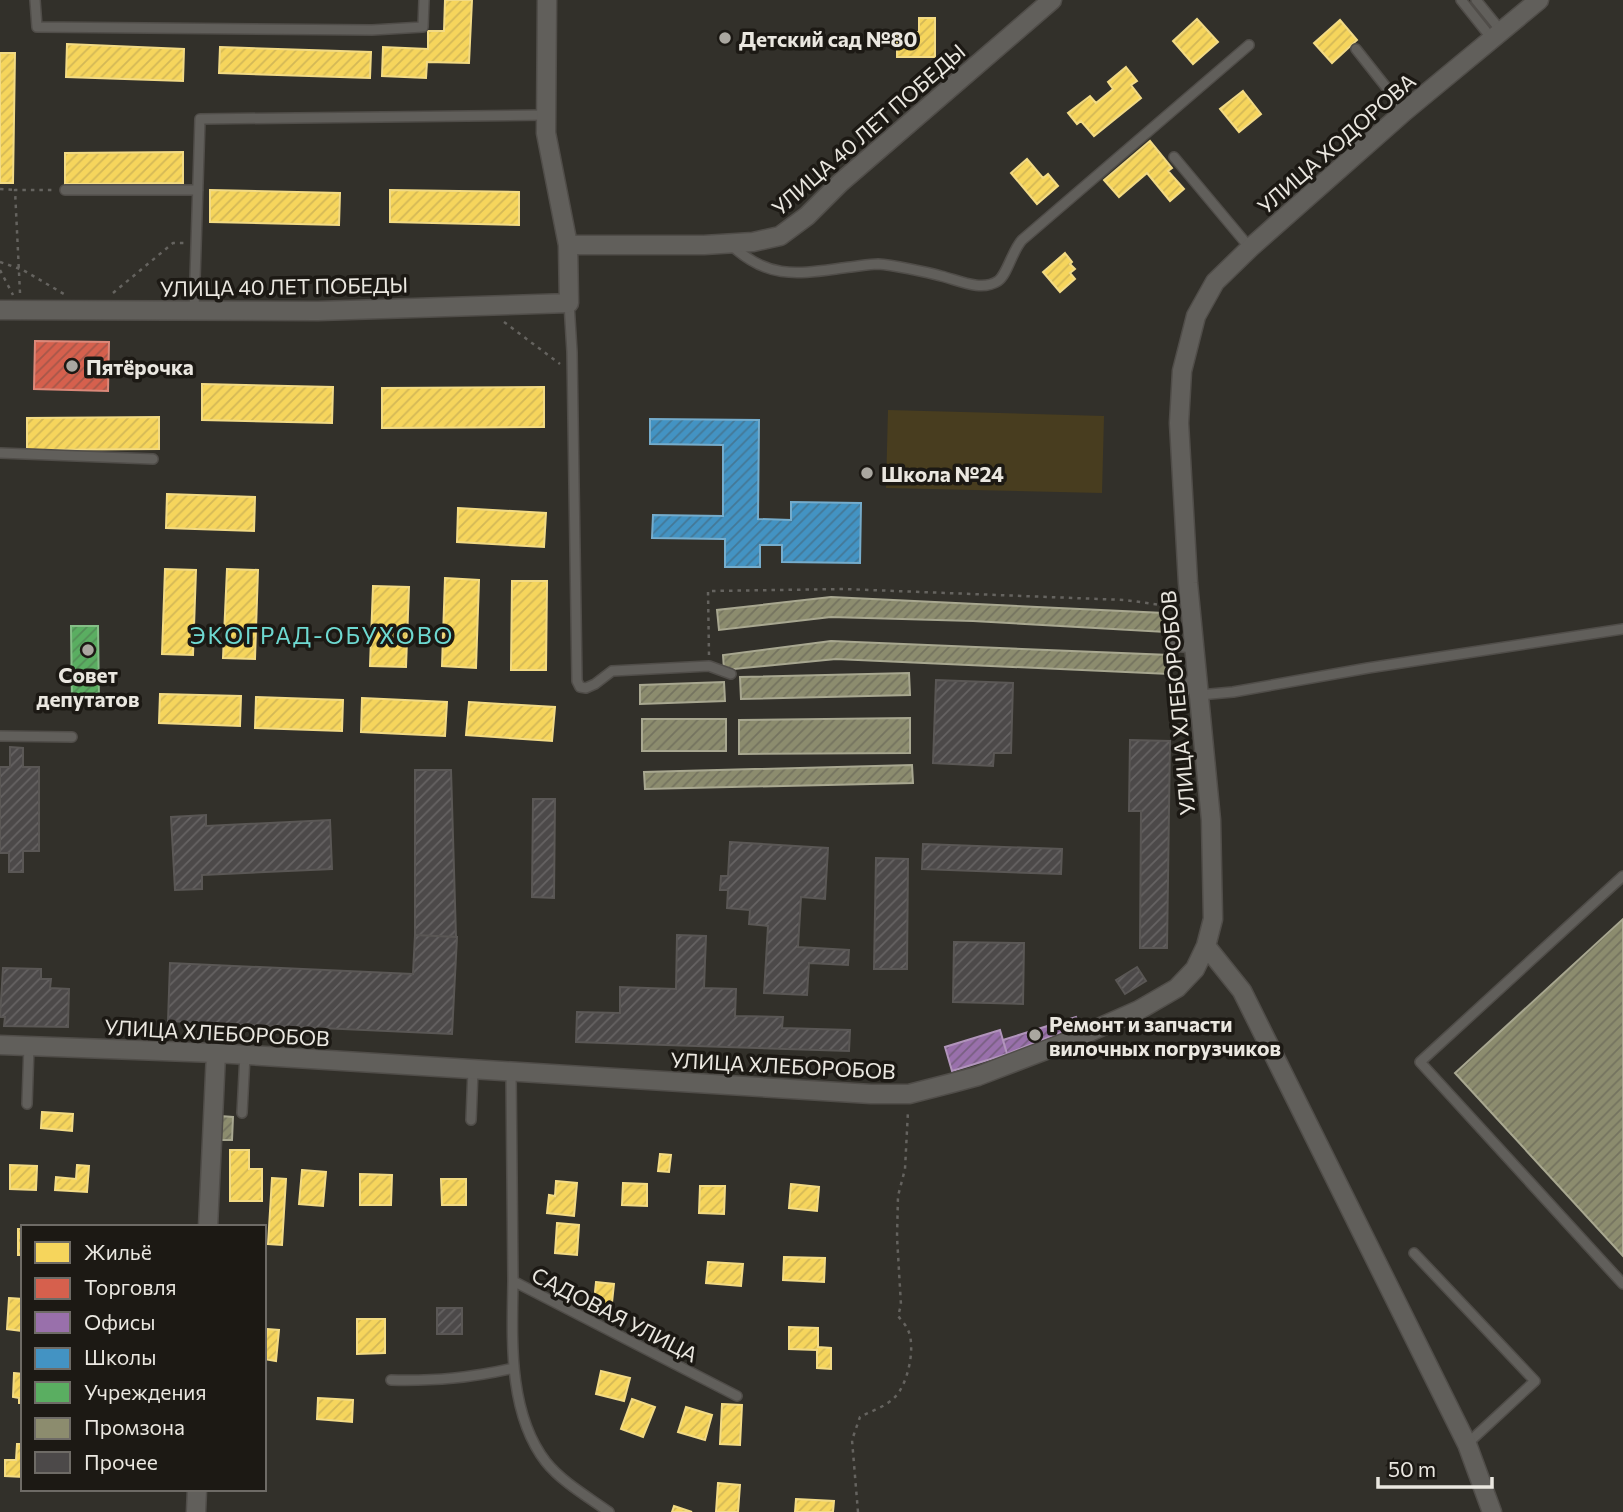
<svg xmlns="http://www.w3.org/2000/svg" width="1623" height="1512" font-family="Commissioner,sans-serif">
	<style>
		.grass { fill: #483d1f }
		.homes { fill: url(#homes-hatch); stroke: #f2da84; stroke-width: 2 }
		.shops { fill: url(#shops-hatch); stroke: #dc8879; stroke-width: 2 }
		.offices { fill: url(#offices-hatch); stroke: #b194bb; stroke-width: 2 }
		.schools { fill: url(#schools-hatch); stroke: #75accc; stroke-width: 2 }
		.public { fill: url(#public-hatch); stroke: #85bf87; stroke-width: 2 }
		.industry { fill: url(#industry-hatch); stroke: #a8a790; stroke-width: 2 }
		.building { fill: url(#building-hatch); stroke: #5a5755; stroke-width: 2 }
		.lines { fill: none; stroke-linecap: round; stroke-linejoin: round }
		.service-casing { stroke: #504d49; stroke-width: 12 }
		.minor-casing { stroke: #504d49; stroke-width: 21 }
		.path { stroke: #65635f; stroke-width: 2.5; stroke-dasharray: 3.5 5; stroke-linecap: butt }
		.service { stroke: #615f5b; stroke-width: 9 }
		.minor { stroke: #615f5b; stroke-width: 18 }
		.poi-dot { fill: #aaa7a0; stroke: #1c1914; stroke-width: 2.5 }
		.labels { text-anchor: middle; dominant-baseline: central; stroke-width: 7; stroke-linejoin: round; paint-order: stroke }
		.poi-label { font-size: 21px; font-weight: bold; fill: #eae7e0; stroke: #1c1914; text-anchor: start }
		.street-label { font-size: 21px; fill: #eae7e0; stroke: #1c1914 }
		.neighbourhood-label { font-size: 23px; letter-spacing: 2px; fill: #6ed9d1; stroke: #1c1914 }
	</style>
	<defs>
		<pattern id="homes-hatch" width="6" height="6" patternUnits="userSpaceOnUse" patternTransform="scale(1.75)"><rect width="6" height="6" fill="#f6d55c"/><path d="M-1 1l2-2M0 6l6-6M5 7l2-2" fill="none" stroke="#d3b857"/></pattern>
		<pattern id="shops-hatch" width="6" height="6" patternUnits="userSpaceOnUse" patternTransform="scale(1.75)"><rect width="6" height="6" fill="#d6604d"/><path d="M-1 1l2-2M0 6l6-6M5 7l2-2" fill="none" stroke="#a4574a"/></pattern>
		<pattern id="offices-hatch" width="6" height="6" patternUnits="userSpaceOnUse" patternTransform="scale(1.75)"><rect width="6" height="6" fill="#9970ab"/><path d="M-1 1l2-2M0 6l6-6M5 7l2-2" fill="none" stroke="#785f81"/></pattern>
		<pattern id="schools-hatch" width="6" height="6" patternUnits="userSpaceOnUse" patternTransform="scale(1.75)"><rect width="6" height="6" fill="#4393c3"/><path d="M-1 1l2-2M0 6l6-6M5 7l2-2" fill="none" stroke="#447896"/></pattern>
		<pattern id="public-hatch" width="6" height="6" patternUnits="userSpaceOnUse" patternTransform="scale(1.75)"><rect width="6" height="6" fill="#5aae61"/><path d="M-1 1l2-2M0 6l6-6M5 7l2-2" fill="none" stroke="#548e58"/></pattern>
		<pattern id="industry-hatch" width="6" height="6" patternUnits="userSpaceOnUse" patternTransform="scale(1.75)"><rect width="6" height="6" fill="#8c8c6e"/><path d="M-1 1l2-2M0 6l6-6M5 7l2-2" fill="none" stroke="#74735f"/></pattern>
		<pattern id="building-hatch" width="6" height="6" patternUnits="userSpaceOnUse" patternTransform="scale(1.75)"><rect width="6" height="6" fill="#4c4949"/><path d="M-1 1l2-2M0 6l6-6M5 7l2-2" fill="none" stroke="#666363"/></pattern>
	</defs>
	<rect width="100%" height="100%" fill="#32302a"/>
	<path class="grass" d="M 888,410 L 1104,416 L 1102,493 L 886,488 Z"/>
	<path class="homes" d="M 445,0 L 472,0 L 469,63 L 427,62 L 426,78 L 382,76 L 383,47 L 428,49 L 428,31 L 444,31 Z
		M 919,18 L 935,18 L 935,57 L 897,57 L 897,32 L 919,32 Z
		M 1197,19 L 1218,42 L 1193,64 L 1173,41 Z
		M 1340,20 L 1357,40 L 1332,63 L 1314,43 Z
		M 67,44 L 184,49 L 183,81 L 66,77 Z
		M 220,47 L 371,52 L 370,78 L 219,73 Z
		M 0,53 L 15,53 L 13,183 L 0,183 Z
		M 1126,67 L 1137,81 L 1131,85 L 1141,98 L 1094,136 L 1081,121 L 1077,124 L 1068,113 L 1090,96 L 1096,103 L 1113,89 L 1108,82 Z
		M 1243,91 L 1261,114 L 1239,132 L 1220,109 Z
		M 1150,141 L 1172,168 L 1168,171 L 1184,189 L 1170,201 L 1147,173 L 1119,197 L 1104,180 Z
		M 183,152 L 183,183 L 65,184 L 65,153 Z
		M 1027,159 L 1043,178 L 1048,174 L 1058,186 L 1037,204 L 1011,173 Z
		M 210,190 L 340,193 L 339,225 L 210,222 Z
		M 390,190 L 519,192 L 519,225 L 390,222 Z
		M 1065,253 L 1072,262 L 1070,264 L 1075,269 L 1070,273 L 1075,279 L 1060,292 L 1043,272 Z
		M 202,384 L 333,387 L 332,423 L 202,420 Z
		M 544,387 L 544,427 L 382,428 L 382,388 Z
		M 159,417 L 159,449 L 27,450 L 27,418 Z
		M 167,494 L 255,497 L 254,531 L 166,528 Z
		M 458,508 L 546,513 L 544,547 L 457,542 Z
		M 165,569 L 196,570 L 193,655 L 162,654 Z
		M 227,569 L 258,570 L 255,659 L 223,658 Z
		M 445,578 L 479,580 L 476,668 L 442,666 Z
		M 512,581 L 547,581 L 546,670 L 511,670 Z
		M 373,586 L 409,587 L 406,667 L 370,666 Z
		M 160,694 L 241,696 L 240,726 L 159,723 Z
		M 256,697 L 343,700 L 342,731 L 255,728 Z
		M 362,698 L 447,702 L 445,736 L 361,732 Z
		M 469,702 L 555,707 L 552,741 L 466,735 Z
		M 42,1112 L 73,1114 L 72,1131 L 41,1128 Z
		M 230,1150 L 249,1150 L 249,1169 L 262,1169 L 262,1201 L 230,1201 Z
		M 660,1154 L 671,1155 L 669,1172 L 658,1171 Z
		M 10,1165 L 37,1166 L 36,1190 L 10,1189 Z
		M 77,1165 L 89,1166 L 87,1192 L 55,1190 L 56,1177 L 76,1179 Z
		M 302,1170 L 326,1172 L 323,1206 L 299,1204 Z
		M 360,1174 L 392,1175 L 391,1205 L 360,1205 Z
		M 272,1178 L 286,1179 L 282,1245 L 268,1244 Z
		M 441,1179 L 466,1179 L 466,1205 L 442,1205 Z
		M 556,1181 L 577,1183 L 574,1216 L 547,1213 L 549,1195 L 555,1196 Z
		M 623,1183 L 647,1184 L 647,1206 L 622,1205 Z
		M 791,1184 L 819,1187 L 817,1211 L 789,1208 Z
		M 700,1186 L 725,1186 L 724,1214 L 699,1213 Z
		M 557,1223 L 579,1225 L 577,1255 L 555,1253 Z
		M 18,1229 L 23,1229 L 23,1255 L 18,1255 Z
		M 784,1257 L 825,1258 L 824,1282 L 783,1280 Z
		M 708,1262 L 743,1264 L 741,1286 L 706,1283 Z
		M 596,1282 L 614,1284 L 611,1312 L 593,1311 Z
		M 9,1298 L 23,1299 L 23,1331 L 7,1329 Z
		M 357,1319 L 385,1319 L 385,1353 L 357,1354 Z
		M 789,1327 L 818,1328 L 818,1347 L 831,1348 L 831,1369 L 817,1368 L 817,1350 L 789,1349 Z
		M 267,1329 L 279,1330 L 276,1361 L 264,1359 Z
		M 601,1371 L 630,1378 L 624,1401 L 596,1394 Z
		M 14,1373 L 23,1374 L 23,1403 L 19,1403 L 19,1398 L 13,1397 Z
		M 318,1398 L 353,1400 L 352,1422 L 317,1419 Z
		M 632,1399 L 655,1407 L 643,1437 L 621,1429 Z
		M 722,1404 L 742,1405 L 740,1445 L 720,1444 Z
		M 686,1407 L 712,1415 L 705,1440 L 678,1432 Z
		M 17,1444 L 23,1444 L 23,1477 L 5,1476 L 5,1460 L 16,1460 Z
		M 718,1483 L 740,1485 L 738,1512 L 716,1512 Z
		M 796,1499 L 834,1501 L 833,1512 L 795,1512 Z
		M 674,1506 L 692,1512 L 672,1512 Z"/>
	<path class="shops" d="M 35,341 L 109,342 L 108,391 L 34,389 Z"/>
	<path class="offices" d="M 1076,1017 L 1079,1025 L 1007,1054 L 1003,1040 Z
		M 1000,1030 L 1007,1054 L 952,1071 L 945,1047 Z"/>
	<path class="schools" d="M 650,419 L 759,420 L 758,519 L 791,520 L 791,502 L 861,503 L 860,563 L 782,562 L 782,545 L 760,545 L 760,567 L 725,567 L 725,539 L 652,538 L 653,515 L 723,516 L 723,445 L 650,444 Z"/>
	<path class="public" d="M 71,626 L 98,626 L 99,702 L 72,702 Z"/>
	<path class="industry" d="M 831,597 L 1164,613 L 1165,632 L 973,621 L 831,617 L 719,630 L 717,610 Z
		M 831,641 L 1170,655 L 1169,674 L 836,659 L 724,670 L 723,655 Z
		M 909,673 L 910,695 L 741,699 L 740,677 Z
		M 724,682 L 725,701 L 640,704 L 640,685 Z
		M 910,718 L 910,753 L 739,754 L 739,720 Z
		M 642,719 L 726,719 L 726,751 L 642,751 Z
		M 912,765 L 913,783 L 645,789 L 644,772 Z
		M 1623,919 L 1623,1256 L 1455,1073 Z
		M 220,1116 L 233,1117 L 232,1140 L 219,1140 Z"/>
	<path class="building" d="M 936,680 L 1013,683 L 1011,753 L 994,753 L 993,766 L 933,763 Z
		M 1130,740 L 1170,741 L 1167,948 L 1140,948 L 1141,811 L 1129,811 Z
		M 10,747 L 23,748 L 23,767 L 39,767 L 39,851 L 23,851 L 23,872 L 9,872 L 9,853 L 0,853 L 0,767 L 10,767 Z
		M 415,770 L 451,770 L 456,937 L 415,935 Z
		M 533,799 L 555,799 L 554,898 L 532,897 Z
		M 206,815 L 206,826 L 330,820 L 332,869 L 202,875 L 202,889 L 175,890 L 171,817 Z
		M 730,842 L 828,848 L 825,899 L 801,897 L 798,947 L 849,950 L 848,965 L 809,963 L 807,995 L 764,993 L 768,926 L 749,924 L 750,910 L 727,908 L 728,890 L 720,890 L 721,876 L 728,876 Z
		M 923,844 L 1062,849 L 1061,874 L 922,869 Z
		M 876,858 L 908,859 L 907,969 L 874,969 Z
		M 415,935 L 457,937 L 452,1034 L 168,1021 L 170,963 L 413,974 Z
		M 677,935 L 706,936 L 704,988 L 736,989 L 735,1016 L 783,1017 L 782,1028 L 850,1030 L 849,1051 L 576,1042 L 577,1012 L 620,1013 L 620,987 L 676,989 Z
		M 954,942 L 1024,943 L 1023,1004 L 953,1002 Z
		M 1137,967 L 1146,981 L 1125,994 L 1116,980 Z
		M 3,968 L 41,969 L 41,979 L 51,979 L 50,988 L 69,989 L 68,1027 L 4,1026 L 5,1017 L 0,1017 Z
		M 437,1308 L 462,1308 L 462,1334 L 437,1334 Z"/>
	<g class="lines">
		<g class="service-casing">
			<path id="service" d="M 35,0 L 37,27 L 372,30 L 423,27 L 424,0
				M 1461,0 L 1493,40
				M 1476,0 L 1502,32
				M 1356,49 L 1405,111
				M 1174,157 L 1250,248
				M 65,190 L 198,190
				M 731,245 C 771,282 801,273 851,267 C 860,266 869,264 878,264 C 892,265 927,272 941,276 C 958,280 981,292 998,281 C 1007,275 1012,251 1022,240 L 1249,45
				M 569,303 L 572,352 L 577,681 L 580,687 L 586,688 L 595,684 L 612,671 L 709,666 L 731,674
				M 194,311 L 200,119 L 547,115
				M 0,453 L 153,459
				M 1172,646 L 1194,648
				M 1199,695 L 1233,692 L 1368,668 L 1623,629
				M 1182,699 L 1193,675
				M 0,736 L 72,737
				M 1623,876 L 1420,1062 L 1623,1284
				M 511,1073 L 513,1281 L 737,1396
				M 27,1104 L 29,1046
				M 242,1113 L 245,1055
				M 471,1120 L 473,1070
				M 1414,1253 L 1535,1381 L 1467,1444
				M 513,1281 C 512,1340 508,1413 546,1462 C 562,1482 588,1497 609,1512
				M 391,1380 C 435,1381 471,1378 514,1368"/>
		</g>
		<g class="minor-casing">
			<path id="minor" d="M 568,245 L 704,245 L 753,242 L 780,236 L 807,216 L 840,183 L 1052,0
				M 0,310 L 318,311 L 569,303 L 568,245 L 546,133 L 547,0
				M 1206,946 L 1242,991 L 1467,1444 L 1492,1512
				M 0,1045 L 216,1053 L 871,1094 L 909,1094 L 952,1083 L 978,1076 L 1067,1042 L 1139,1010 L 1177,988 L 1195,969 L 1206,946 L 1213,919 L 1211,820 L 1188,583 L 1179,423 L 1182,371 L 1196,316 L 1215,282 L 1250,248 L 1405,111 L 1539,0
				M 208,1227 L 216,1053
				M 196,1512 L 197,1489"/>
		</g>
		<path class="path" d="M 0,189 L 14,190
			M 0,262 L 23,270 L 64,294
			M 0,270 L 13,295
			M 20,293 L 15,190 L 55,190
			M 113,293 L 173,243 L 186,243
			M 504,322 L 560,364
			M 709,655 L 708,591 L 844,589 L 1125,600 L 1176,607
			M 858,1512 L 852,1440 L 860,1417 C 871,1411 885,1407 894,1398 C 908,1385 916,1347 908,1330 C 906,1325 901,1320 898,1316 L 901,1305 L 897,1237 L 898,1196 L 905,1169 L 908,1111"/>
		<use href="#service" class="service"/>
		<use href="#minor" class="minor"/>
	</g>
	<g class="poi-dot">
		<circle cx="725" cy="38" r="7"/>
		<circle cx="72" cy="366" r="7"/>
		<circle cx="867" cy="473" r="7"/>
		<circle cx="88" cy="650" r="7"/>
		<circle cx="1035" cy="1035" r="7"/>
	</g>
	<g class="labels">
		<g class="poi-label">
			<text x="739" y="38">Детский сад №80</text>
			<text x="86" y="366">Пятёрочка</text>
			<text x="881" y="473">Школа №24</text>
			<text x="88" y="674" text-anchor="middle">Совет<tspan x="88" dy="24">депутатов</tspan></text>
			<text x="1049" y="1023">Ремонт и запчасти<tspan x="1049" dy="24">вилочных погрузчиков</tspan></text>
		</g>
		<g class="street-label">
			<text transform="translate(868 129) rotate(-41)">УЛИЦА 40 ЛЕТ ПОБЕДЫ</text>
			<text transform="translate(1336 143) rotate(-41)">УЛИЦА ХОДОРОВА</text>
			<text transform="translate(284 286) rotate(-1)">УЛИЦА 40 ЛЕТ ПОБЕДЫ</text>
			<text transform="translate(1177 703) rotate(-95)">УЛИЦА ХЛЕБОРОБОВ</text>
			<text transform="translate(217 1032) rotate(3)">УЛИЦА ХЛЕБОРОБОВ</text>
			<text transform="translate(783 1065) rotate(3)">УЛИЦА ХЛЕБОРОБОВ</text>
			<text transform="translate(615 1314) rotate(27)">САДОВАЯ УЛИЦА</text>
		</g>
		<g class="neighbourhood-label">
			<text x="322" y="635">ЭКОГРАД-ОБУХОВО</text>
		</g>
	</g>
	<rect x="21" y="1225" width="245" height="266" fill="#1c1914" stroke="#6e6b66" stroke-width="2"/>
	<rect x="35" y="1242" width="35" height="21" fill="#f6d55c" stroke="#6e6b66" stroke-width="2"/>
	<text x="84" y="1260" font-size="21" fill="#eae7e0">Жильё</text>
	<rect x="35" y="1278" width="35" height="21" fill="#d6604d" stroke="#6e6b66" stroke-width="2"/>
	<text x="84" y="1295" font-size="21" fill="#eae7e0">Торговля</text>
	<rect x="35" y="1312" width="35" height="21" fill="#9970ab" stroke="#6e6b66" stroke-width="2"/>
	<text x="84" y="1330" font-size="21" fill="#eae7e0">Офисы</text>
	<rect x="35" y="1348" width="35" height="21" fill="#4393c3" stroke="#6e6b66" stroke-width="2"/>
	<text x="84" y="1365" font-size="21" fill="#eae7e0">Школы</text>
	<rect x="35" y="1382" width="35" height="21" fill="#5aae61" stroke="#6e6b66" stroke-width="2"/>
	<text x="84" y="1400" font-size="21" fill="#eae7e0">Учреждения</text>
	<rect x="35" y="1418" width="35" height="21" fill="#8c8c6e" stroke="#6e6b66" stroke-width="2"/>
	<text x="84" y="1435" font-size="21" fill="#eae7e0">Промзона</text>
	<rect x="35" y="1452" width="35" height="21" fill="#4c4949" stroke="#6e6b66" stroke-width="2"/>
	<text x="84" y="1470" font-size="21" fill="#eae7e0">Прочее</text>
	<path d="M1378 1477v10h114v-10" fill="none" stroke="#eae7e0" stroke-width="3.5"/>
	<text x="1388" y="1477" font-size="21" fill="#eae7e0" stroke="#1c1914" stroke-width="5" paint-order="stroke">50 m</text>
</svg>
